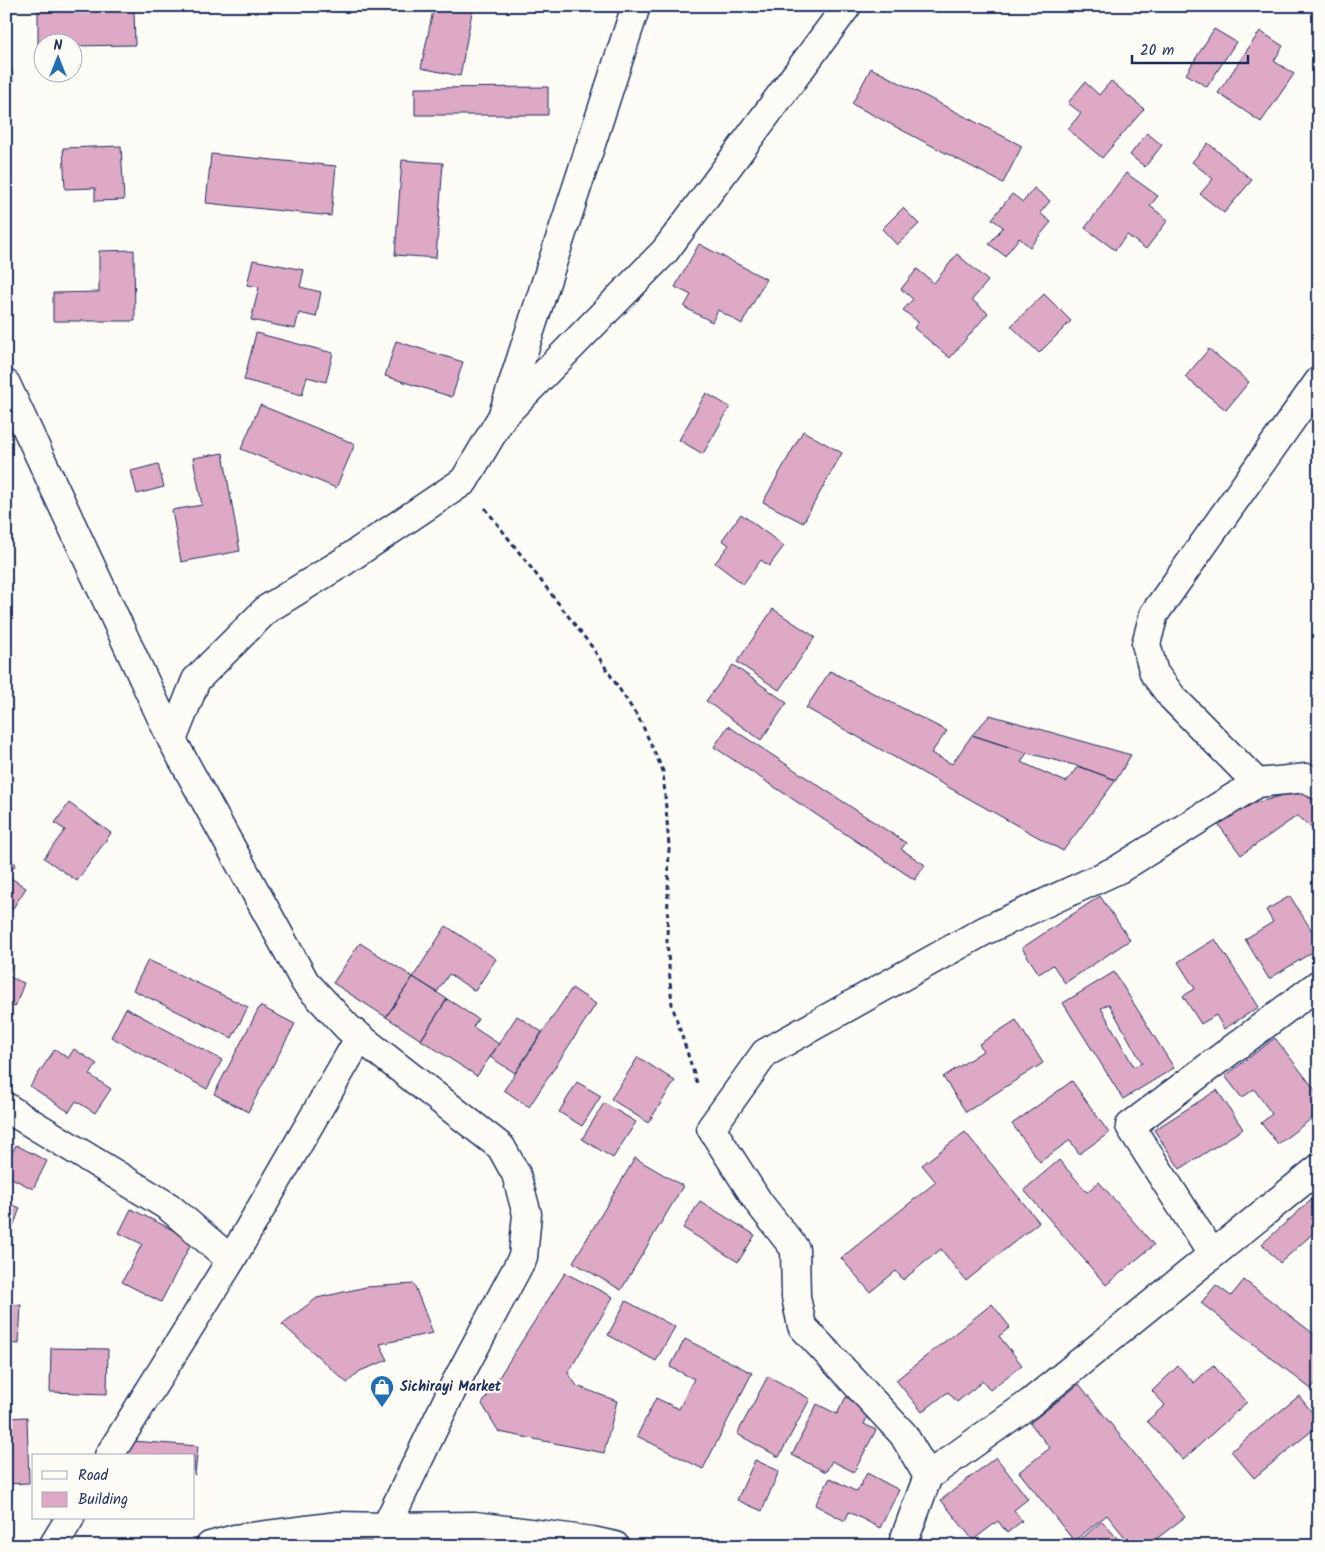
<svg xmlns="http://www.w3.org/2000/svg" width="1325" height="1552" font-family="Kalam,sans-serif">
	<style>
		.building { fill: #dda9c4; stroke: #1b2f5e; fill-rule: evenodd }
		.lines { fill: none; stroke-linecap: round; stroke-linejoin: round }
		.minor-casing { stroke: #1b2f5e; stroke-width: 31 }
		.major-casing { stroke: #1b2f5e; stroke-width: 31 }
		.path { stroke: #1b2f5e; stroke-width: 3; stroke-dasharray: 5 4; stroke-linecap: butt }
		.minor { stroke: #fdfcf7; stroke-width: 28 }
		.major { stroke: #fdfcf7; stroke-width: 28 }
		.labels { text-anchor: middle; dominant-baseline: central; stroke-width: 4.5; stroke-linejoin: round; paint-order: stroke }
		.poi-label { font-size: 14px; font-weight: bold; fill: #1b2f5e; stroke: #fdfcf7; text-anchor: start }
	</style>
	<rect width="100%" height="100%" fill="#fdfcf7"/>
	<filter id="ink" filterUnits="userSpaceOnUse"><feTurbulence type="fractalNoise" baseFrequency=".02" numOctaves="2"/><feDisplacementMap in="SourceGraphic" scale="10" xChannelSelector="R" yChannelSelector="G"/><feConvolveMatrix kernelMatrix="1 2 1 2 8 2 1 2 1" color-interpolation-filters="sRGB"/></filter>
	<g filter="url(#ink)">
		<path class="building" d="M 434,6 L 473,7 L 460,76 L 421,68 Z
			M 134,10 L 135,45 L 72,46 L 72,42 L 42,42 L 42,46 L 38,46 L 38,11 Z
			M 1214,29 L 1236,42 L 1207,87 L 1186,74 Z
			M 1260,31 L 1283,46 L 1274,61 L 1294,74 L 1261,122 L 1218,93 Z
			M 9,40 L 13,82 L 6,83 L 6,41 Z
			M 871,68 L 1022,146 L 1003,183 L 852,104 Z
			M 1111,81 L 1144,109 L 1102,158 L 1068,129 L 1081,113 L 1068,103 L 1085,82 L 1099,95 Z
			M 548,87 L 548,115 L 415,115 L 415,88 Z
			M 1147,133 L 1162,145 L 1145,167 L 1130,155 Z
			M 1208,143 L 1252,180 L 1224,213 L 1200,194 L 1213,179 L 1192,162 Z
			M 121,146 L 124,200 L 95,201 L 95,188 L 65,189 L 63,148 Z
			M 211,154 L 336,166 L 331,216 L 206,203 Z
			M 402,160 L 443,163 L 436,258 L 395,255 Z
			M 1126,173 L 1158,196 L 1150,206 L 1168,220 L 1146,249 L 1127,235 L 1115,250 L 1085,228 Z
			M 1034,188 L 1050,201 L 1040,213 L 1051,222 L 1030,247 L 1019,238 L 1005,256 L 989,244 L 1003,227 L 992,219 L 1012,194 L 1023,202 Z
			M 903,208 L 919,224 L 897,245 L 882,229 Z
			M 699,244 L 766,279 L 742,324 L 718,310 L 712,322 L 684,307 L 691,295 L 675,287 Z
			M 134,250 L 135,321 L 53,321 L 53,293 L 99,292 L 99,251 Z
			M 957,254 L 988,281 L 972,300 L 988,313 L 950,358 L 914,328 L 918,322 L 903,310 L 913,299 L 901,289 L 917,269 L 934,283 Z
			M 253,260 L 304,270 L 300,287 L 321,292 L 316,317 L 299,313 L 295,329 L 251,320 L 259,287 L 247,285 Z
			M 1044,294 L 1071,321 L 1039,353 L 1011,326 Z
			M 256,333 L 333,353 L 326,382 L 307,377 L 302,395 L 244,380 Z
			M 396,341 L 463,362 L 452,397 L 385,376 Z
			M 1209,349 L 1249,382 L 1226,410 L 1185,377 Z
			M 706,393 L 730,407 L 703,454 L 679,440 Z
			M 260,405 L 355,444 L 336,488 L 241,449 Z
			M 803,431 L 842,453 L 803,523 L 763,502 Z
			M 223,453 L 240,551 L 181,562 L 172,510 L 202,505 L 193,458 Z
			M 158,464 L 164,487 L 137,494 L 131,471 Z
			M 741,514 L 784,546 L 769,566 L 761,560 L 743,584 L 715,563 L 729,545 L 722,540 Z
			M 773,609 L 815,637 L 779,690 L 737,662 Z
			M 733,665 L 787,703 L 761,740 L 706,701 Z
			M 830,671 L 947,731 L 931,753 L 952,764 L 972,735 L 1027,753 L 1021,762 L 1066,782 L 1078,766 L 1116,780 L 1063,851 L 806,708 Z
			M 990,715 L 1131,755 L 1116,780 L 1078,766 L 1027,753 L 972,735 Z
			M 728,726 L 906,843 L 901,849 L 925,865 L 915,880 L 714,747 Z
			M 1302,790 L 1319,797 L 1319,834 L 1297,816 L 1241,855 L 1218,824 L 1252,804 Z
			M 69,803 L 111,833 L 77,881 L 44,858 L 65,830 L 55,823 Z
			M 6,857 L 16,864 L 8,876 L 26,888 L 6,919 Z
			M 1100,896 L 1130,940 L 1065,983 L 1053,965 L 1039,974 L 1022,948 Z
			M 1290,896 L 1319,942 L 1319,948 L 1269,979 L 1245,939 L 1273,922 L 1266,910 Z
			M 446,926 L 496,959 L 475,991 L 449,974 L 437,992 L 413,977 Z
			M 1215,939 L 1259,1007 L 1224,1029 L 1216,1015 L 1201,1024 L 1183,996 L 1195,989 L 1178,962 Z
			M 360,943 L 413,977 L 386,1017 L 333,983 Z
			M 148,960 L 248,1007 L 232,1038 L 133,990 Z
			M 6,962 L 13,964 L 7,976 L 24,983 L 15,1007 L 6,1003 Z
			M 1114,972 L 1174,1068 L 1123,1099 L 1063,1003 ZM 1109,1004 L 1142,1063 L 1134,1067 L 1101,1008 Z
			M 413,977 L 447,999 L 421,1040 L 386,1017 Z
			M 572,988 L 596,1004 L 529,1107 L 504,1090 Z
			M 447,999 L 478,1019 L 473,1027 L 499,1044 L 477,1076 L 421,1040 Z
			M 260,1006 L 295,1024 L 248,1112 L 214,1094 Z
			M 126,1008 L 222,1060 L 207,1089 L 111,1037 Z
			M 517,1016 L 542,1032 L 515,1073 L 490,1057 Z
			M 1016,1020 L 1043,1063 L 966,1112 L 943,1077 L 983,1051 L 979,1044 Z
			M 1275,1038 L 1319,1095 L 1319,1113 L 1278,1144 L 1261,1123 L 1272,1114 L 1254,1089 L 1242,1098 L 1225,1076 Z
			M 55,1049 L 68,1058 L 74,1049 L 97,1064 L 90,1075 L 111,1089 L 95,1113 L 76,1101 L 69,1112 L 30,1086 Z
			M 638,1057 L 675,1081 L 648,1123 L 611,1099 Z
			M 1072,1081 L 1109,1133 L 1079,1154 L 1070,1140 L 1040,1162 L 1012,1124 Z
			M 577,1082 L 601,1096 L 582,1126 L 559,1112 Z
			M 1217,1090 L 1243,1129 L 1180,1169 L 1154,1130 Z
			M 604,1103 L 636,1122 L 613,1158 L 582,1139 Z
			M 965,1132 L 1039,1222 L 966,1281 L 941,1249 L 903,1280 L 896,1271 L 870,1292 L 841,1258 L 936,1182 L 922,1165 Z
			M 16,1145 L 47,1161 L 33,1189 L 6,1175 L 6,1165 Z
			M 635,1158 L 683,1186 L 621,1290 L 573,1262 Z
			M 1059,1160 L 1087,1192 L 1099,1182 L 1154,1245 L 1106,1285 L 1024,1190 Z
			M 1319,1193 L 1319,1228 L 1280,1263 L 1262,1244 Z
			M 700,1201 L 755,1235 L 738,1262 L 683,1228 Z
			M 6,1202 L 20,1208 L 6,1246 Z
			M 131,1209 L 193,1240 L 161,1302 L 122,1282 L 142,1244 L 119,1233 Z
			M 565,1273 L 613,1297 L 568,1373 L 577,1386 L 617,1401 L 604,1453 L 499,1432 L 482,1404 Z
			M 1244,1280 L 1319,1338 L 1319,1379 L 1311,1389 L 1201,1303 L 1216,1285 L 1231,1296 Z
			M 414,1284 L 433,1333 L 380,1344 L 388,1360 L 360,1371 L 347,1383 L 282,1324 L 317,1298 L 366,1287 Z
			M 626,1301 L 675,1327 L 656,1361 L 608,1335 Z
			M 992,1304 L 1010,1327 L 999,1336 L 1022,1365 L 990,1390 L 983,1381 L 957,1402 L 948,1392 L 922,1412 L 896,1380 Z
			M 6,1305 L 21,1305 L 19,1344 L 6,1343 Z
			M 685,1339 L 752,1373 L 703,1469 L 637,1436 L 656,1398 L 679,1409 L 694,1379 L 670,1367 Z
			M 51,1348 L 108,1349 L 107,1394 L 50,1392 Z
			M 1213,1365 L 1247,1402 L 1183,1460 L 1147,1421 L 1165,1405 L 1152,1391 L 1178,1366 L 1194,1383 Z
			M 768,1376 L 810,1399 L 779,1457 L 737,1434 Z
			M 1079,1384 L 1185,1517 L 1147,1546 L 1132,1546 L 1107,1515 L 1074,1541 L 1019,1472 L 1050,1448 L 1030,1423 Z
			M 1299,1396 L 1319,1421 L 1319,1425 L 1254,1478 L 1231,1451 Z
			M 846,1397 L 871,1409 L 864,1424 L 876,1430 L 854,1472 L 832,1461 L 826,1472 L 792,1455 L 817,1404 L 837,1414 Z
			M 27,1417 L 29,1483 L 6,1484 L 6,1418 Z
			M 132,1441 L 198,1446 L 195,1475 L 194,1474 L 194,1456 L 126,1456 Z
			M 996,1457 L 1028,1499 L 1014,1510 L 1022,1521 L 1007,1533 L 998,1521 L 973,1540 L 941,1500 Z
			M 755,1460 L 779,1471 L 762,1511 L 737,1500 Z
			M 867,1473 L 899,1490 L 880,1528 L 849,1512 L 845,1521 L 815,1505 L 830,1478 L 857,1492 Z
			M 1102,1521 L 1124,1546 L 1073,1546 Z"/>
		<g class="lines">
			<g class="minor-casing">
				<path id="minor" d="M 6,384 L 172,740
					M 507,412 L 665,251 L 847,6
					M 1257,783 L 1172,697 L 1154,673 L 1146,644 L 1154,614 L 1319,381
					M 6,1107 L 18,1115 L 169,1207 L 231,1260
					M 1212,1254 L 1130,1126 L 1319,984
					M 109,1456 L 231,1260 L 360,1037
					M 928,1476 L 903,1434 L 802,1326 L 796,1297 L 795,1249 L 759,1203 L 711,1128 L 765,1053 L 984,931 L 1119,869 L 1257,783 L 1307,778 L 1319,786
					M 53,1546 L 70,1518
					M 387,1546 L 386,1527 L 454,1386 L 523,1257 L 527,1214 L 516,1174 L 501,1147 L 348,1028 L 305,982 L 172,740 L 196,680 L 267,609 L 340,564 L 464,481 L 502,417 L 636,6
					M 902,1546 L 928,1476 L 1030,1403 L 1319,1168"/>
			</g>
			<g class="major-casing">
				<path id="major" d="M 210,1546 L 235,1539 L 338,1526 L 386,1527 L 475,1526 L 592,1541 L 615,1546"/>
			</g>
			<path class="path" d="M 485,508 L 592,647 L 641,722 L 663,771 L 669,846 L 667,941 L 672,1005 L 698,1086"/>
			<use href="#minor" class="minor"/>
			<use href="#major" class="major"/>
		</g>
	</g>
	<defs>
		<g id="shop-pin" transform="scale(1.25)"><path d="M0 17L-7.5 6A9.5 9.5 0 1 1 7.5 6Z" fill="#1f6fb2" stroke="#fdfcf7"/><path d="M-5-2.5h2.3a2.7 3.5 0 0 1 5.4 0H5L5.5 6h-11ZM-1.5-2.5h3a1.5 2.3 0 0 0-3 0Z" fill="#fff"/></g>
	</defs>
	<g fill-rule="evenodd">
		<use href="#shop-pin" x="382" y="1387"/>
	</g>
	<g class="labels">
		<g class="poi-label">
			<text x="400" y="1387">Sichirayi Market</text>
		</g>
	</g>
	<rect width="1325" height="1552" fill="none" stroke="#fdfcf7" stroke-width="25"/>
	<rect x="12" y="12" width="1300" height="1527" fill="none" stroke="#1b2f5e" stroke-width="2" filter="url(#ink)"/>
	<rect x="32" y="1454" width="162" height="65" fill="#fdfcf7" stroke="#a3aaba"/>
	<rect x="42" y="1471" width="25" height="8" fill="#fdfcf7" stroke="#a3aaba"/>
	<text x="78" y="1480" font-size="15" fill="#1b2f5e">Road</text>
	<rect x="42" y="1492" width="25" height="15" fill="#dda9c4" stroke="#a3aaba"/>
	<text x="78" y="1504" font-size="15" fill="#1b2f5e">Building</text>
	<g transform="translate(58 58)"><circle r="24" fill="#fdfcf7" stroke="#a3aaba"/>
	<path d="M0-4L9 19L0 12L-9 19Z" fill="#1f6fb2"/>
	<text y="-8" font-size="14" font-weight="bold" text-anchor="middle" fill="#1b2f5e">N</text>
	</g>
	<path d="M1132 55v8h116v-8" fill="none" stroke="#1b2f5e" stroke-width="2.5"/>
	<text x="1140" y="55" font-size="15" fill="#1b2f5e" stroke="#fdfcf7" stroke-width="4" paint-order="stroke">20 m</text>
</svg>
